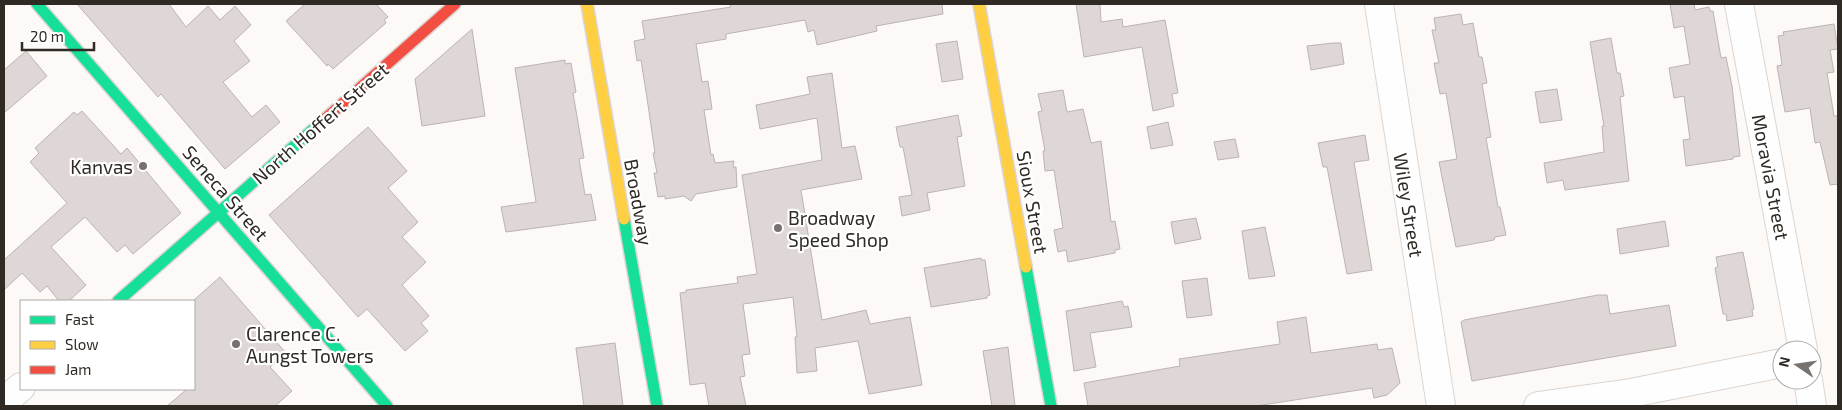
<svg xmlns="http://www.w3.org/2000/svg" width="1842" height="410" font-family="'Exo 2',sans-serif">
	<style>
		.building { fill: #ded7d5; stroke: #bab4b2 }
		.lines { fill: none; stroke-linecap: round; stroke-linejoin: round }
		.street-casing { stroke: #dad5d2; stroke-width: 30 }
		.fast-casing { stroke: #dad5d2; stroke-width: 14 }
		.slow-casing { stroke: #dad5d2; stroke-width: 14 }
		.jam-casing { stroke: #dad5d2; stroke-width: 14 }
		.street { stroke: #fffefe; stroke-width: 28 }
		.fast { stroke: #16e098; stroke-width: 11 }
		.slow { stroke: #ffcf43; stroke-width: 11 }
		.jam { stroke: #f24e42; stroke-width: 11 }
		.poi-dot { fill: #77726e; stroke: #fff; stroke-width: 2 }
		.labels { text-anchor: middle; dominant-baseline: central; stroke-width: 4.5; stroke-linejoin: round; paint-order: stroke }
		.street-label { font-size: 19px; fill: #302a24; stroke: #fff }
		.poi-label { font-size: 19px; fill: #302a24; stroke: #fff; text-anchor: start }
	</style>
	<rect width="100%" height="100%" fill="#fcf9f7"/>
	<path class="building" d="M 77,4 L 169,4 L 186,27 L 208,6 L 220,20 L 235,6 L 251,25 L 234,41 L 250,61 L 223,82 L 252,117 L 266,105 L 280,122 L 225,169 L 161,94 L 158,97 Z
		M 305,4 L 376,4 L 388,17 L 384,20 L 386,23 L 333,69 L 328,64 L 327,66 L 286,21 Z
		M 730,4 L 942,4 L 943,14 L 876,26 L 877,31 L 817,45 L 814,30 L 808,32 L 805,20 L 726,34 L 726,39 L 696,44 L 702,82 L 708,81 L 712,109 L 704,110 L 711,155 L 713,154 L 715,163 L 734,161 L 733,167 L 736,167 L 737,187 L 696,194 L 691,201 L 684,196 L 665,199 L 665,196 L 658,197 L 654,173 L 657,173 L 653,153 L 655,153 L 647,98 L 641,60 L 637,61 L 634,41 L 645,39 L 642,21 L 731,7 Z
		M 1076,4 L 1100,4 L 1101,22 L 1122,19 L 1123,27 L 1165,20 L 1178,93 L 1172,94 L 1174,106 L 1153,111 L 1142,47 L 1084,57 Z
		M 1670,4 L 1694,4 L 1695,10 L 1709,7 L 1710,11 L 1713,11 L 1721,58 L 1726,57 L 1732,86 L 1740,156 L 1733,157 L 1733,159 L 1686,166 L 1683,140 L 1690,139 L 1684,96 L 1674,98 L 1669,68 L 1690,64 L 1684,26 L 1674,28 Z
		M 1461,14 L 1463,25 L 1473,23 L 1479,57 L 1482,57 L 1487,83 L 1482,84 L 1491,137 L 1486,138 L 1498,207 L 1500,207 L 1506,235 L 1495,237 L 1494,240 L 1456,247 L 1439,162 L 1457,159 L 1446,93 L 1440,94 L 1434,63 L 1439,63 L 1432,30 L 1436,30 L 1434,18 Z
		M 1834,24 L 1838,49 L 1830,50 L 1834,72 L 1827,73 L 1834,116 L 1838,116 L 1838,184 L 1830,185 L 1820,142 L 1815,143 L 1810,108 L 1785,112 L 1777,66 L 1782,65 L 1778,36 L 1784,35 L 1783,32 Z
		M 472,29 L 485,116 L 422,126 L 415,79 Z
		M 1611,38 L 1617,73 L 1620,73 L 1624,96 L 1620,97 L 1629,181 L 1565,190 L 1563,180 L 1547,183 L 1544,163 L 1604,152 L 1602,126 L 1604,126 L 1590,42 Z
		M 957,41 L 963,79 L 942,82 L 936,44 Z
		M 1333,43 L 1341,43 L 1344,64 L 1311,70 L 1307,46 Z
		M 26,51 L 47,76 L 4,113 L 4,70 Z
		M 565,60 L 565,64 L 571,63 L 576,92 L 573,93 L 584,158 L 579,159 L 585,195 L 591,194 L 596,220 L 506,232 L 501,207 L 536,202 L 515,68 Z
		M 832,73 L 842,148 L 855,146 L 862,179 L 801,190 L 822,320 L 866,310 L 870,324 L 910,317 L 922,385 L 869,394 L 858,341 L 815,348 L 817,371 L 797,373 L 795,337 L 797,337 L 793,297 L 787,298 L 743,304 L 750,354 L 742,355 L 745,376 L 740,377 L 746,406 L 709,406 L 705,383 L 690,385 L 680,293 L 686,292 L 686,290 L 738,283 L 737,277 L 757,274 L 742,175 L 822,160 L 817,118 L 760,129 L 756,105 L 810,94 L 807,77 Z
		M 1557,89 L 1562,120 L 1540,123 L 1535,92 Z
		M 1063,90 L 1067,112 L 1083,109 L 1091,143 L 1101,141 L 1111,222 L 1115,221 L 1120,249 L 1115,250 L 1115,253 L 1068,262 L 1066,250 L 1058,252 L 1054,230 L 1063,228 L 1054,170 L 1045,171 L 1043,151 L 1045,151 L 1038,112 L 1042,111 L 1038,94 Z
		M 82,111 L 121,154 L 127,148 L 181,213 L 133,254 L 125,245 L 117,252 L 85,217 L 51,247 L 86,285 L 69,301 L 59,301 L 47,286 L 40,292 L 22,273 L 4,290 L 4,260 L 67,203 L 30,162 L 39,153 L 35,148 L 74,112 L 77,115 Z
		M 958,115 L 962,136 L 957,137 L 965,186 L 927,193 L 930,210 L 902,216 L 899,197 L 912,195 L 903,147 L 900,147 L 896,127 Z
		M 1168,122 L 1173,145 L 1151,149 L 1147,127 Z
		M 368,127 L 407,171 L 388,188 L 418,222 L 402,237 L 426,262 L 402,285 L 429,316 L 421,323 L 428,331 L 405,351 L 367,309 L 358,317 L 269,215 Z
		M 1365,135 L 1369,160 L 1354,162 L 1372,270 L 1347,274 L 1327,167 L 1323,167 L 1318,143 Z
		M 1235,139 L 1239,157 L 1218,160 L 1214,142 Z
		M 1196,218 L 1201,239 L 1175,244 L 1171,222 Z
		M 1665,221 L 1669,246 L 1620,254 L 1617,229 Z
		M 1265,227 L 1275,276 L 1249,279 L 1242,231 Z
		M 1743,252 L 1754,309 L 1752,310 L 1753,316 L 1727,321 L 1726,314 L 1723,314 L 1715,268 L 1718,267 L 1716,257 Z
		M 981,258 L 981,260 L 985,260 L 990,295 L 987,296 L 987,298 L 931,307 L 924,268 Z
		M 220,277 L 286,353 L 270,367 L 292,391 L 275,406 L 167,406 L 187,389 L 194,389 L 194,300 Z
		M 1207,278 L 1212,315 L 1187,318 L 1182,281 Z
		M 1598,295 L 1607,295 L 1610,314 L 1669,305 L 1676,346 L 1472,381 L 1461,322 L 1464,320 Z
		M 1122,301 L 1124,307 L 1128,306 L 1132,327 L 1090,333 L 1096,367 L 1074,371 L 1066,311 Z
		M 1306,317 L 1311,353 L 1377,344 L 1378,350 L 1392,348 L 1400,383 L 1387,395 L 1374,398 L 1372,388 L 1256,406 L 1088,406 L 1084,383 L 1180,366 L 1179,359 L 1280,344 L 1277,322 Z
		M 615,343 L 623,406 L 584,406 L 576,348 Z
		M 1008,347 L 1015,406 L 992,406 L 983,351 Z"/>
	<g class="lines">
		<g class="street-casing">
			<path id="street" d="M 1379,4 L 1441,406
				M 1739,4 L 1803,350
				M 1808,380 L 1812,406
				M 4,402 L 21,387
				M 1538,406 L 1631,393 L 1782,363"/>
		</g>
		<g class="fast-casing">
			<path id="fast" d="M 37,4 L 387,406
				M 624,219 L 657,406
				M 1026,267 L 1051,406
				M 118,301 L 325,119"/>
		</g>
		<g class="slow-casing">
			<path id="slow" d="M 587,4 L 624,219
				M 979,4 L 1026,267"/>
		</g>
		<g class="jam-casing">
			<path id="jam" d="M 325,119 L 455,4"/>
		</g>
		<use href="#street" class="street"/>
		<use href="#fast" class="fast"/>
		<use href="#slow" class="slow"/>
		<use href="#jam" class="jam"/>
	</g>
	<g class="poi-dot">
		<circle cx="143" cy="166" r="5"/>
		<circle cx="778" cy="228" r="5"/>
		<circle cx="236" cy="344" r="5"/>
	</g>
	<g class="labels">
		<g class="street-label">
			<text transform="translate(320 123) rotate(-41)">North Hoffert Street</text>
			<text transform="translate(1771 177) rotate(79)">Moravia Street</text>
			<text transform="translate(226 193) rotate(49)">Seneca Street</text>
			<text transform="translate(639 202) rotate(80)">Broadway</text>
			<text transform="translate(1033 202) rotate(80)">Sioux Street</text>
			<text transform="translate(1409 205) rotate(81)">Wiley Street</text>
		</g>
		<g class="poi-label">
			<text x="133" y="166" text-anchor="end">Kanvas</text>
			<text x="788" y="217">Broadway<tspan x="788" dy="22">Speed Shop</tspan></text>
			<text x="246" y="333">Clarence C.<tspan x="246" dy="22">Aungst Towers</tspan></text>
		</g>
	</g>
	<rect width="1842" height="410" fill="none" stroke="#302a24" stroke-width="10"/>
	<rect x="20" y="300" width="175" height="90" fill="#ffffff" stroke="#acaaa7"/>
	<rect x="30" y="316" width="25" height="8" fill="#16e098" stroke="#acaaa7"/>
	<text x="65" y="325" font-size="15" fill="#302a24">Fast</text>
	<rect x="30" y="341" width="25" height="8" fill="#ffcf43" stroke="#acaaa7"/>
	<text x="65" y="350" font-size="15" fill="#302a24">Slow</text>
	<rect x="30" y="366" width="25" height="8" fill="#f24e42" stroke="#acaaa7"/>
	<text x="65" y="375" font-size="15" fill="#302a24">Jam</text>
	<g transform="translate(1797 365) rotate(283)"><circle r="24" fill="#ffffff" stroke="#acaaa7"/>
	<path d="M0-4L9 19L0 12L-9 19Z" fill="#77726e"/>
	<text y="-8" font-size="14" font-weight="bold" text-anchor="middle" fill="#302a24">N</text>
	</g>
	<path d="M22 42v8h72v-8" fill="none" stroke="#302a24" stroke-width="2.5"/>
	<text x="30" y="42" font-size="15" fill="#302a24" stroke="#ffffff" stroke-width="4" paint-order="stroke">20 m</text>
</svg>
